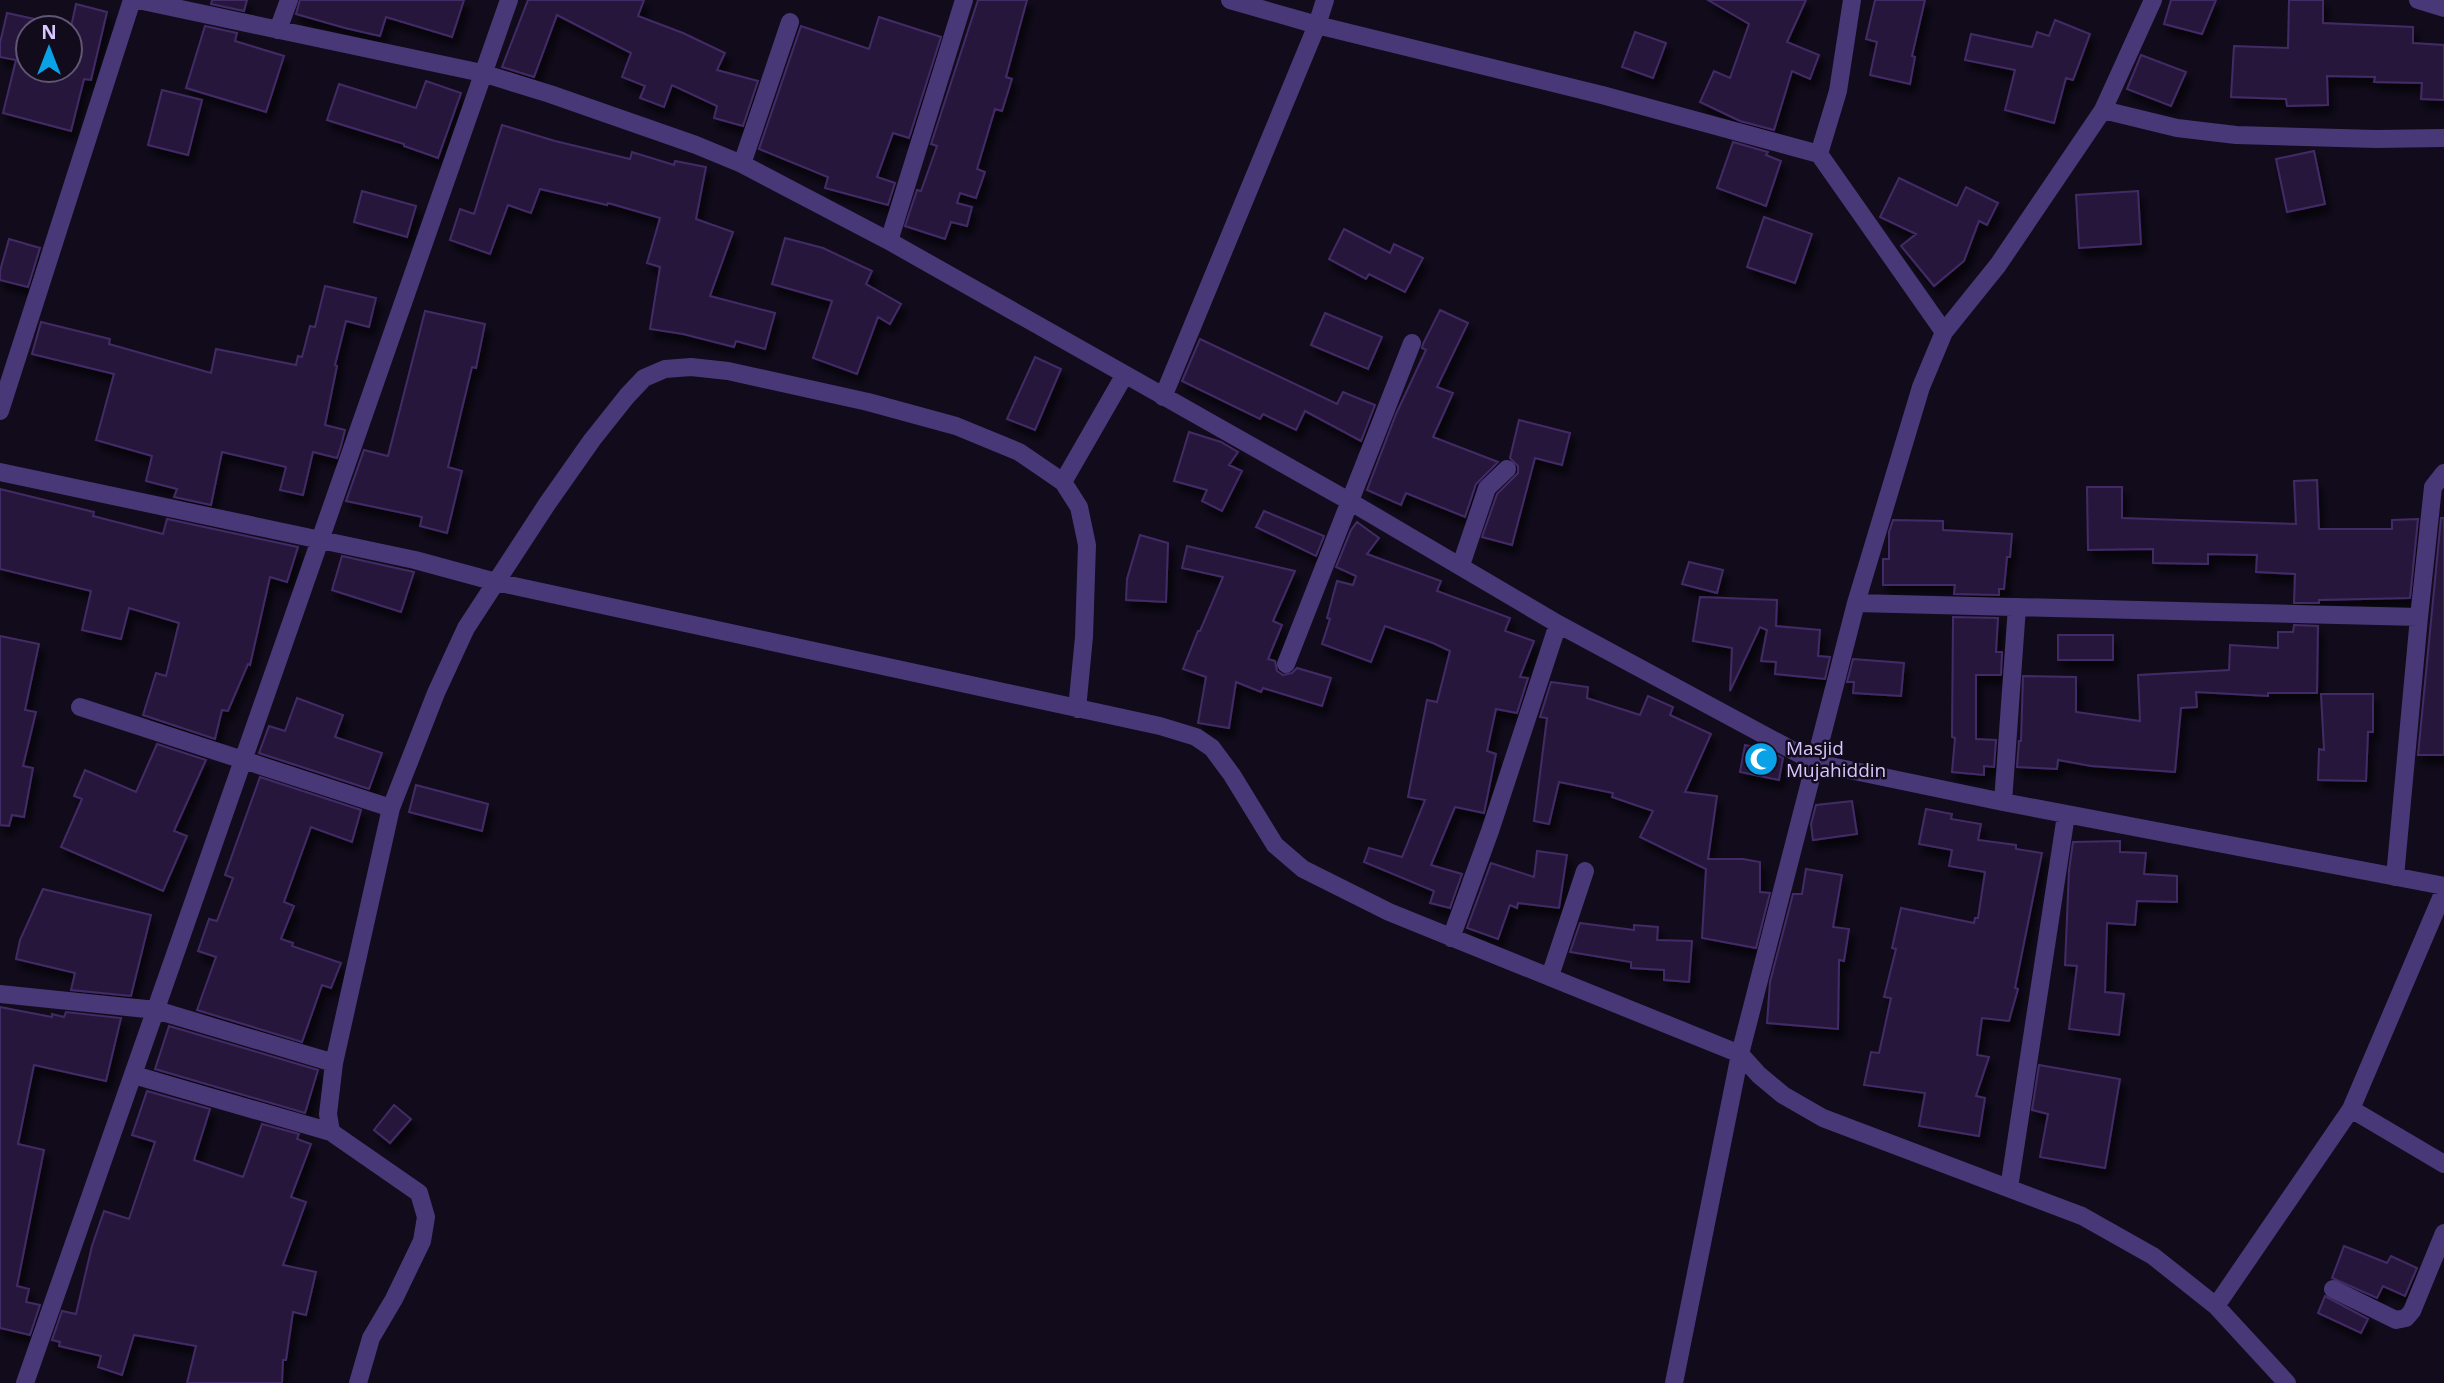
<svg xmlns="http://www.w3.org/2000/svg" width="2444" height="1383" font-family="'Open Sans',sans-serif">
	<style>
		.building { fill: #27183b; stroke: #432b66; stroke-width: 2; fill-rule: evenodd; filter: url(#shadow) }
		.lines { fill: none; stroke-linecap: round; stroke-linejoin: round }
		.street { stroke: #483878; stroke-width: 18 }
		.labels { text-anchor: middle; dominant-baseline: central; stroke-width: 5; stroke-linejoin: round; paint-order: stroke }
		.poi-label { font-size: 19px; fill: #d9c7fd; stroke: #110b1b; text-anchor: start }
	</style>
	<defs>
		<filter id="shadow"><feDropShadow dx="4.5" dy="8" stdDeviation="3.5" flood-color="#0009"/></filter>
	</defs>
	<rect width="100%" height="100%" fill="#110b1b"/>
	<path class="building" d="M 212,0 L 247,0 L 244,11 L 211,4 Z
		M 300,0 L 464,0 L 452,37 L 386,17 L 380,36 L 345,28 L 296,14 Z
		M 528,0 L 644,0 L 638,16 L 683,33 L 725,53 L 717,70 L 758,81 L 743,126 L 714,118 L 717,106 L 672,85 L 664,107 L 640,98 L 645,86 L 622,77 L 631,53 L 557,15 L 534,77 L 502,67 Z
		M 978,0 L 1027,0 L 1006,77 L 1012,79 L 1002,111 L 995,109 L 977,169 L 985,172 L 976,198 L 960,193 L 957,203 L 972,207 L 967,226 L 951,222 L 945,239 L 905,226 L 917,190 L 921,191 L 937,146 L 931,144 Z
		M 1708,0 L 1806,0 L 1787,42 L 1819,55 L 1810,79 L 1792,71 L 1774,130 L 1740,121 L 1700,102 L 1714,71 L 1730,78 L 1749,24 Z
		M 1875,0 L 1925,0 L 1912,56 L 1915,57 L 1910,84 L 1870,75 L 1877,42 L 1866,39 Z
		M 2171,0 L 2216,0 L 2202,34 L 2164,24 Z
		M 2289,0 L 2323,0 L 2323,23 L 2413,27 L 2413,43 L 2444,45 L 2444,100 L 2421,99 L 2422,83 L 2374,82 L 2375,77 L 2327,76 L 2328,105 L 2287,106 L 2286,99 L 2231,97 L 2234,46 L 2288,48 Z
		M 76,4 L 107,12 L 91,80 L 84,79 L 71,131 L 3,113 L 16,60 L 0,57 L 0,43 L 7,13 L 71,27 ZM 28,28 L 70,28 L 70,70 L 28,70 Z
		M 879,17 L 941,37 L 909,138 L 893,133 L 877,177 L 895,183 L 888,205 L 825,188 L 828,177 L 759,149 L 801,26 L 869,49 Z
		M 2055,20 L 2090,34 L 2073,80 L 2066,78 L 2054,123 L 2005,110 L 2015,70 L 1965,60 L 1971,34 L 2032,47 L 2037,32 L 2049,36 Z
		M 205,26 L 237,33 L 235,41 L 284,56 L 266,112 L 186,88 Z
		M 1635,32 L 1666,43 L 1653,78 L 1622,67 Z
		M 2141,55 L 2186,72 L 2171,106 L 2127,89 Z
		M 426,81 L 461,93 L 438,158 L 404,146 L 404,144 L 327,120 L 339,84 L 416,108 Z
		M 162,90 L 202,100 L 188,155 L 148,145 Z
		M 502,125 L 555,141 L 630,159 L 632,152 L 674,165 L 675,161 L 706,167 L 696,219 L 733,232 L 710,296 L 775,313 L 765,349 L 736,341 L 734,347 L 683,334 L 650,329 L 660,267 L 647,263 L 660,218 L 608,203 L 607,205 L 540,189 L 531,213 L 508,205 L 490,254 L 450,240 L 460,209 L 474,214 Z
		M 1733,142 L 1768,152 L 1766,155 L 1781,161 L 1766,206 L 1717,188 Z
		M 2314,151 L 2325,204 L 2287,212 L 2276,159 Z
		M 1899,178 L 1957,206 L 1966,187 L 1998,203 L 1987,225 L 1979,221 L 1964,261 L 1934,286 L 1901,246 L 1916,234 L 1880,217 Z
		M 362,191 L 416,206 L 407,237 L 354,222 Z
		M 2138,191 L 2141,244 L 2079,248 L 2076,195 Z
		M 1764,217 L 1812,234 L 1795,283 L 1747,267 Z
		M 1344,229 L 1390,253 L 1394,244 L 1423,258 L 1405,292 L 1369,274 L 1366,279 L 1329,259 Z
		M 785,238 L 823,248 L 872,271 L 866,284 L 901,304 L 890,324 L 878,317 L 857,374 L 813,358 L 832,301 L 772,284 Z
		M 9,239 L 40,248 L 28,287 L 0,280 L 0,271 Z
		M 325,286 L 376,298 L 369,327 L 346,321 L 335,365 L 337,366 L 325,425 L 345,430 L 341,446 L 337,458 L 313,452 L 303,495 L 280,490 L 286,467 L 222,452 L 211,505 L 174,497 L 177,489 L 146,481 L 152,456 L 96,440 L 114,374 L 32,354 L 41,322 L 110,339 L 109,344 L 211,373 L 216,349 L 296,365 L 298,356 L 302,357 L 310,326 L 315,327 Z
		M 1440,310 L 1468,323 L 1437,387 L 1453,393 L 1433,437 L 1498,462 L 1476,484 L 1465,517 L 1406,493 L 1401,505 L 1367,490 L 1396,414 L 1426,350 L 1422,348 L 1423,344 Z
		M 425,311 L 485,324 L 476,368 L 472,367 L 448,467 L 462,471 L 447,533 L 420,526 L 422,517 L 346,501 L 364,450 L 388,456 Z
		M 1325,313 L 1382,337 L 1368,369 L 1311,345 Z
		M 1200,339 L 1337,404 L 1343,392 L 1375,405 L 1361,441 L 1305,411 L 1296,430 L 1263,414 L 1260,419 L 1182,381 Z
		M 1035,357 L 1061,369 L 1035,430 L 1007,419 Z
		M 1519,420 L 1570,433 L 1562,465 L 1535,458 L 1512,545 L 1482,537 L 1497,494 L 1518,473 L 1518,466 L 1510,458 Z
		M 1189,432 L 1221,442 L 1238,452 L 1229,465 L 1242,471 L 1222,511 L 1202,501 L 1207,490 L 1174,481 Z
		M 2317,480 L 2319,529 L 2392,529 L 2392,520 L 2418,519 L 2410,598 L 2319,600 L 2319,603 L 2294,603 L 2295,574 L 2256,572 L 2257,555 L 2208,554 L 2208,564 L 2153,563 L 2153,549 L 2088,550 L 2087,487 L 2122,487 L 2122,518 L 2296,524 L 2294,481 Z
		M 0,489 L 94,512 L 93,516 L 163,534 L 167,519 L 298,547 L 287,582 L 270,577 L 250,665 L 248,664 L 228,711 L 222,710 L 215,739 L 143,715 L 156,673 L 166,676 L 179,623 L 129,608 L 121,639 L 82,630 L 91,591 L 0,569 Z
		M 1264,511 L 1324,536 L 1316,556 L 1256,527 Z
		M 2441,518 L 2444,518 L 2444,755 L 2418,755 Z
		M 1893,520 L 1943,521 L 1943,530 L 2012,534 L 2010,557 L 2007,557 L 2004,589 L 1999,589 L 1999,595 L 1954,594 L 1955,585 L 1883,585 L 1883,559 L 1889,559 L 1889,532 Z
		M 1357,522 L 1379,538 L 1367,554 L 1441,581 L 1437,591 L 1510,618 L 1505,631 L 1534,641 L 1520,677 L 1528,678 L 1517,713 L 1496,709 L 1487,751 L 1496,754 L 1484,813 L 1455,807 L 1431,865 L 1462,874 L 1450,908 L 1430,903 L 1434,891 L 1364,862 L 1369,848 L 1402,857 L 1425,800 L 1408,797 L 1427,700 L 1437,702 L 1450,651 L 1433,643 L 1385,626 L 1371,662 L 1322,644 L 1330,619 L 1327,618 L 1337,581 L 1353,585 L 1356,576 L 1336,567 L 1351,530 Z
		M 1140,535 L 1168,543 L 1166,602 L 1126,600 L 1127,579 Z
		M 1187,546 L 1295,571 L 1273,621 L 1282,625 L 1268,659 L 1275,661 L 1277,671 L 1283,675 L 1292,673 L 1297,668 L 1331,678 L 1322,706 L 1263,688 L 1261,692 L 1236,682 L 1229,728 L 1198,723 L 1206,677 L 1183,669 L 1198,631 L 1200,631 L 1223,577 L 1182,568 Z
		M 342,556 L 414,572 L 401,612 L 332,590 Z
		M 1689,562 L 1723,570 L 1717,593 L 1682,584 Z
		M 1700,597 L 1777,600 L 1776,626 L 1820,630 L 1818,656 L 1830,657 L 1825,679 L 1775,674 L 1776,662 L 1761,661 L 1767,630 L 1760,627 L 1730,691 L 1732,648 L 1693,641 Z
		M 1953,617 L 1998,618 L 1996,652 L 2002,652 L 2001,675 L 1976,675 L 1976,739 L 1996,740 L 1994,767 L 1984,766 L 1984,775 L 1952,772 L 1955,738 L 1952,737 Z
		M 2294,625 L 2318,626 L 2317,693 L 2268,693 L 2268,696 L 2196,692 L 2197,707 L 2181,708 L 2175,772 L 2091,766 L 2058,760 L 2057,769 L 2017,767 L 2019,741 L 2021,741 L 2023,676 L 2076,677 L 2076,712 L 2140,721 L 2138,675 L 2229,670 L 2230,645 L 2278,648 L 2278,632 L 2293,632 Z
		M 2058,635 L 2113,635 L 2113,660 L 2058,660 Z
		M 0,636 L 39,644 L 25,710 L 36,712 L 23,766 L 33,768 L 24,817 L 12,815 L 9,826 L 0,825 Z
		M 1853,659 L 1904,663 L 1901,696 L 1853,693 L 1854,682 L 1847,682 Z
		M 1551,682 L 1588,687 L 1587,698 L 1640,715 L 1648,696 L 1673,707 L 1670,715 L 1711,734 L 1685,792 L 1717,796 L 1708,859 L 1743,859 L 1760,862 L 1760,892 L 1770,893 L 1756,948 L 1702,938 L 1706,869 L 1640,837 L 1653,811 L 1612,797 L 1613,793 L 1559,782 L 1549,824 L 1534,821 L 1547,718 L 1540,717 Z
		M 2321,694 L 2373,694 L 2373,732 L 2368,732 L 2366,781 L 2318,780 L 2319,749 L 2324,750 Z
		M 297,698 L 343,715 L 335,737 L 382,753 L 369,789 L 259,753 L 269,726 L 285,731 Z
		M 157,744 L 206,760 L 174,831 L 187,836 L 163,891 L 61,847 L 82,799 L 74,796 L 85,770 L 136,792 Z
		M 1745,745 L 1767,750 L 1783,758 L 1779,780 L 1740,772 Z
		M 260,777 L 361,810 L 352,842 L 311,827 L 284,902 L 294,906 L 281,939 L 293,943 L 292,946 L 341,963 L 331,988 L 322,985 L 302,1042 L 197,1010 L 216,957 L 198,951 L 209,919 L 217,921 L 233,878 L 225,875 Z
		M 416,785 L 488,804 L 482,831 L 409,812 Z
		M 1852,801 L 1857,834 L 1813,840 L 1811,824 L 1816,805 Z
		M 1926,809 L 1952,814 L 1951,819 L 1981,824 L 1978,840 L 2016,845 L 2016,849 L 2042,853 L 2015,988 L 2018,989 L 2009,1021 L 1982,1018 L 1977,1055 L 1989,1057 L 1976,1096 L 1985,1098 L 1979,1136 L 1919,1126 L 1925,1093 L 1864,1085 L 1871,1052 L 1879,1053 L 1891,998 L 1884,997 L 1896,949 L 1892,948 L 1901,908 L 1974,923 L 1975,918 L 1978,918 L 1985,872 L 1949,866 L 1952,850 L 1919,844 Z
		M 2120,841 L 2120,852 L 2146,853 L 2144,874 L 2177,876 L 2177,902 L 2137,901 L 2135,925 L 2107,923 L 2105,992 L 2124,994 L 2119,1035 L 2069,1029 L 2077,966 L 2065,965 L 2069,870 L 2073,842 Z
		M 1537,851 L 1567,855 L 1559,908 L 1518,903 L 1517,908 L 1510,905 L 1498,939 L 1467,928 L 1491,863 L 1534,877 Z
		M 1806,869 L 1842,875 L 1833,927 L 1849,929 L 1844,961 L 1839,960 L 1838,1029 L 1767,1023 L 1770,982 L 1793,894 L 1802,894 Z
		M 43,889 L 151,915 L 131,996 L 71,990 L 75,973 L 16,959 L 20,940 Z
		M 1580,923 L 1634,930 L 1634,925 L 1658,927 L 1657,940 L 1692,941 L 1689,982 L 1664,980 L 1664,970 L 1631,968 L 1631,962 L 1570,952 Z
		M 0,1007 L 52,1017 L 52,1014 L 64,1017 L 66,1012 L 121,1018 L 106,1081 L 34,1065 L 18,1144 L 44,1150 L 17,1286 L 29,1289 L 26,1302 L 40,1305 L 30,1335 L 0,1328 Z
		M 169,1026 L 318,1070 L 305,1113 L 155,1069 Z
		M 2039,1065 L 2120,1079 L 2105,1168 L 2040,1157 L 2048,1114 L 2032,1110 Z
		M 147,1091 L 210,1109 L 194,1160 L 243,1177 L 262,1124 L 299,1134 L 297,1139 L 311,1144 L 291,1197 L 306,1202 L 283,1265 L 316,1272 L 306,1315 L 293,1312 L 286,1360 L 283,1360 L 282,1383 L 187,1383 L 196,1346 L 134,1335 L 122,1375 L 98,1367 L 101,1356 L 59,1346 L 60,1342 L 52,1340 L 62,1311 L 76,1314 L 92,1246 L 104,1211 L 129,1219 L 155,1142 L 132,1135 Z
		M 394,1105 L 411,1119 L 390,1143 L 374,1130 Z
		M 2344,1246 L 2387,1263 L 2391,1256 L 2417,1268 L 2405,1296 L 2383,1286 L 2377,1298 L 2332,1278 Z
		M 2325,1296 L 2368,1319 L 2361,1333 L 2318,1313 Z"/>
	<g class="lines">
		<path class="street" d="M 138,0 L 482,73 L 550,94 L 696,145 L 742,164 L 889,241 L 1349,501 L 1558,624 L 1816,763 L 2003,802 L 2444,886
			M 1230,0 L 1317,25 L 1602,95 L 1819,154 L 1944,332 L 1998,265 L 2103,110 L 2153,0
			M 2418,0 L 2444,8
			M 278,30 L 289,0
			M 2103,110 L 2177,128 L 2236,135 L 2376,139 L 2444,138
			M 1819,154 L 1838,91 L 1852,0
			M 742,164 L 790,22
			M 889,241 L 964,0
			M 1163,397 L 1317,25 L 1325,0
			M 0,411 L 132,0
			M 0,472 L 415,560 L 496,582 L 1160,726 L 1196,737 L 1212,748 L 1232,775 L 1275,845 L 1303,869 L 1389,912 L 1740,1054 L 1759,1075 L 1783,1095 L 1823,1118 L 2082,1216 L 2153,1256 L 2216,1306 L 2287,1383
			M 1063,482 L 1124,376
			M 1461,565 L 1487,488 L 1507,469
			M 1856,603 L 1921,387 L 1944,332
			M 2419,617 L 2433,487 L 2444,473
			M 1286,664 L 1412,343
			M 80,707 L 391,808
			M 2003,802 L 2017,607
			M 1451,938 L 1490,831 L 1558,624
			M 1550,976 L 1585,871
			M 0,994 L 156,1010 L 334,1063
			M 134,1075 L 331,1132
			M 2351,1109 L 2444,1164
			M 2009,1188 L 2066,815
			M 2333,1289 L 2396,1320 L 2406,1318 L 2412,1311 L 2444,1233
			M 2216,1306 L 2351,1109 L 2444,891
			M 25,1383 L 509,0
			M 358,1383 L 371,1338 L 394,1299 L 422,1241 L 426,1217 L 419,1193 L 331,1132 L 328,1114 L 334,1063 L 391,808 L 436,693 L 466,628 L 547,504 L 592,440 L 627,396 L 644,378 L 665,369 L 691,367 L 728,371 L 868,402 L 956,426 L 1019,452 L 1063,482 L 1079,507 L 1087,545 L 1084,637 L 1077,709
			M 1674,1383 L 1740,1054 L 1856,603 L 2419,617 L 2395,877"/>
	</g>
	<defs>
		<g id="mosque-disc" transform="scale(1.75)"><circle r="9.5" fill="#0aa2e6" stroke="#110b1b"/><path d="M3.5-4.9A6 6 0 1 0 3.5 4.9A5 5 0 1 1 3.5-4.9Z" fill="#fff"/></g>
	</defs>
	<g fill-rule="evenodd">
		<use href="#mosque-disc" x="1761" y="759"/>
	</g>
	<g class="labels">
		<g class="poi-label">
			<text x="1786" y="748">Masjid<tspan x="1786" dy="22">Mujahiddin</tspan></text>
		</g>
	</g>
	<g transform="translate(49 49)"><circle r="33" fill="#110b1b" stroke="#615675" stroke-width="2"/>
	<path d="M0-5L12 26L0 18L-12 26Z" fill="#0aa2e6"/>
	<text y="-10" font-size="19" font-weight="bold" text-anchor="middle" fill="#d9c7fd">N</text>
	</g>
</svg>
